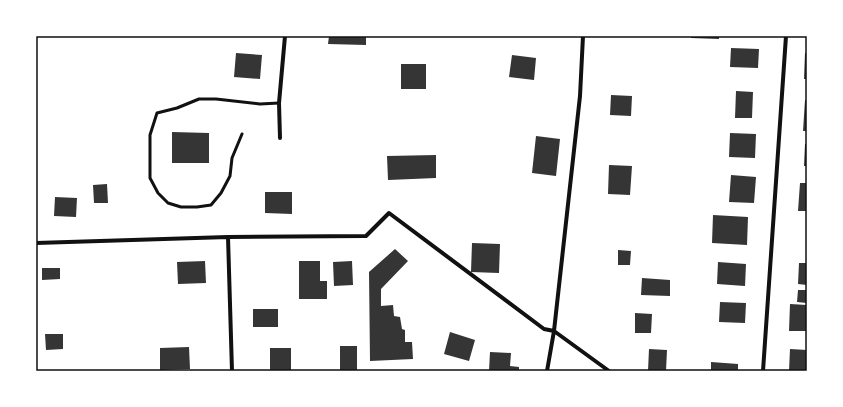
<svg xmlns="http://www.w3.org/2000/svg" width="843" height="407" font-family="'IBM Plex Sans',sans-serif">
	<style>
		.building { fill: #353535 }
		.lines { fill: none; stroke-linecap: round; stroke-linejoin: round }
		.service { stroke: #111; stroke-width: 3 }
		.minor { stroke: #111; stroke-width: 4 }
		.neatline { fill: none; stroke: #111; stroke-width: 1.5 }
	</style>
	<rect width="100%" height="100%" fill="#fff"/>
	<path class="building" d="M 329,36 L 366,36 L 366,45 L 328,44 Z
		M 691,36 L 719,36 L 719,39 L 691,38 Z
		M 731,48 L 759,49 L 758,68 L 730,67 Z
		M 236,53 L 262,55 L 260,79 L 234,77 Z
		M 805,53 L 807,53 L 807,79 L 804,79 Z
		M 512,55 L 536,58 L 534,80 L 509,77 Z
		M 401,64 L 426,64 L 426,89 L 401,89 Z
		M 736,91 L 753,92 L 752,118 L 735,118 Z
		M 611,95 L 632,96 L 631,116 L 610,115 Z
		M 805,100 L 807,100 L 807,131 L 803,131 Z
		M 172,132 L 209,133 L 209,163 L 172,163 Z
		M 730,133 L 756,134 L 755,158 L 729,157 Z
		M 536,136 L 560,139 L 556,176 L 532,173 Z
		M 805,144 L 807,144 L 807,166 L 804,166 Z
		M 436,155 L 436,178 L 388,180 L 387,156 Z
		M 609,165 L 632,166 L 630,195 L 608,194 Z
		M 731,175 L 756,177 L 754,203 L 729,202 Z
		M 800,183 L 807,183 L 807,211 L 798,211 Z
		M 107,184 L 108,203 L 94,203 L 93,185 Z
		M 265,192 L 292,192 L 292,214 L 265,213 Z
		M 55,197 L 77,198 L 76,217 L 54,216 Z
		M 713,215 L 748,217 L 747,245 L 712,243 Z
		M 472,243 L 500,244 L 499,273 L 471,272 Z
		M 395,249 L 408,261 L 381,289 L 381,306 L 393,305 L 394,316 L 400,317 L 402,329 L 405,330 L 405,342 L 412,342 L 413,359 L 370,361 L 369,272 Z
		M 618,250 L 631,251 L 630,265 L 618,265 Z
		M 205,261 L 206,283 L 178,284 L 177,262 Z
		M 299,261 L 320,261 L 320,281 L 327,281 L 327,299 L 299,299 Z
		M 352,261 L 353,285 L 334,286 L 333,262 Z
		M 718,262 L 746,264 L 745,286 L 717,284 Z
		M 799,263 L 807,263 L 807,285 L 798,284 Z
		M 42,268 L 60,268 L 60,279 L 42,280 Z
		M 642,278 L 670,280 L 670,296 L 641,295 Z
		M 798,290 L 807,290 L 807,303 L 797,302 Z
		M 720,302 L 746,303 L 745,323 L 719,322 Z
		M 790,304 L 807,305 L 807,331 L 789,331 Z
		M 253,309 L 278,309 L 278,327 L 253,327 Z
		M 635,313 L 652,314 L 651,333 L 635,333 Z
		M 450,332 L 475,340 L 469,361 L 444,354 Z
		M 45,334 L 63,334 L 63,349 L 46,350 Z
		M 340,346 L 357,346 L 357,371 L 340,371 Z
		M 189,347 L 190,369 L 160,370 L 160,348 Z
		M 270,348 L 291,348 L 291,371 L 270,371 Z
		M 649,349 L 667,350 L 666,371 L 648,371 Z
		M 790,349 L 807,350 L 807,371 L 789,371 Z
		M 490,352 L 511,353 L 510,366 L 519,367 L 519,371 L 489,371 Z
		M 711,362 L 738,364 L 738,371 L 711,371 Z"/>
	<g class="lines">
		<path class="service" d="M 242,134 L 232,158 L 230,176 L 221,193 L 211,205 L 197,207 L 181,207 L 168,203 L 158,193 L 150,178 L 150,135 L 157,113 L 177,108 L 199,99 L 216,99 L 260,104 L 279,103"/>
		<path class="minor" d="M 280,138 L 279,103 L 285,36
			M 228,237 L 232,371
			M 36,243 L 228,237 L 366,236 L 389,213 L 544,329 L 554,331 L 609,371
			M 547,371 L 554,331 L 580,96 L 583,36
			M 763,371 L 786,36"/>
	</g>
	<rect width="843" height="407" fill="none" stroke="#ffffff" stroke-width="74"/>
	<rect x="37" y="37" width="769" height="333" class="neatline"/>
</svg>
